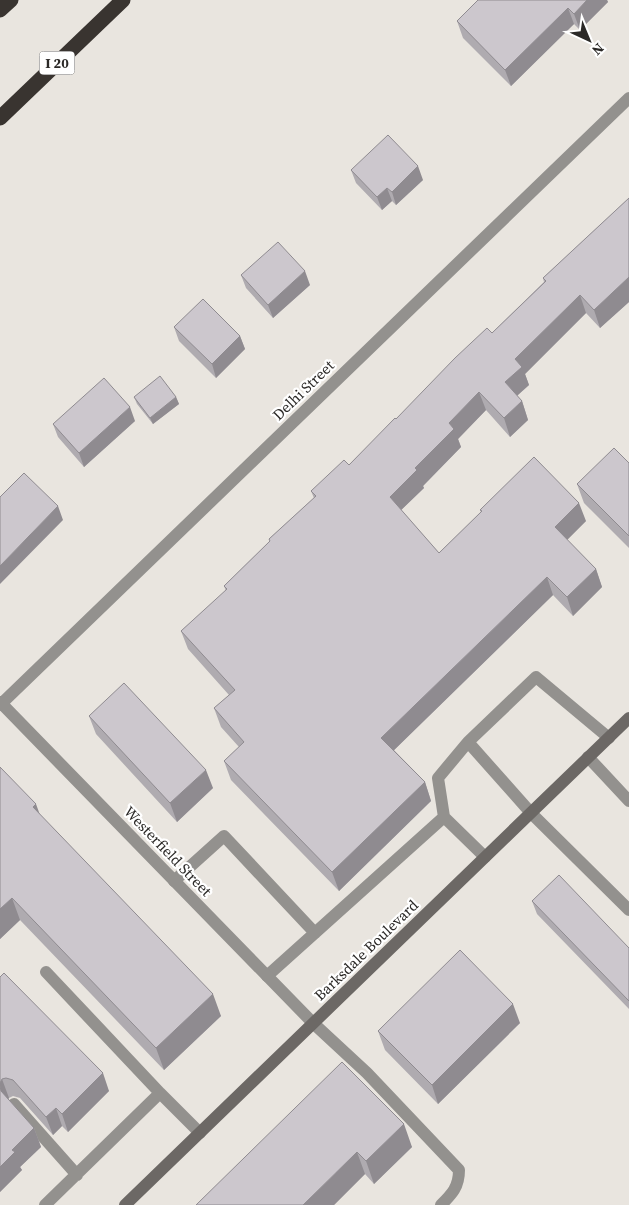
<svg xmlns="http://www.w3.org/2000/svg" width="629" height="1205" font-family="'Source Serif 4',serif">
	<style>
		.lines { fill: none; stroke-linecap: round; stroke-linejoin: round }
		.lane { stroke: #93918e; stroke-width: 12 }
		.street { stroke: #93918e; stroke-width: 12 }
		.secondary { stroke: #6c6865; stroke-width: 12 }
		.highway { stroke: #393430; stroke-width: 15 }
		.wall { fill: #afabb0 }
		.shaded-wall { fill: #8f8b90 }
		.building { fill: #ccc7cd; stroke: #8f8b90 }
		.labels { text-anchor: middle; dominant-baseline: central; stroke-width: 4.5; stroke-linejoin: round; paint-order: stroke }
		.shield { fill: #fff; stroke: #6b6968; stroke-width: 1 }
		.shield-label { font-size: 14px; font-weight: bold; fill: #2b2927 }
		.street-label { font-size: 15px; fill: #2b2927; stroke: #fff }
	</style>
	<rect width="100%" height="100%" fill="#e9e5df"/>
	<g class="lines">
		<path class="lane" d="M 609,738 L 536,677 L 468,742 L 531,813 L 629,910
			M 588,757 L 629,801
			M 444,817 L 485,857
			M 174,881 L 224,836 L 315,933
			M 46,972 L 160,1093 L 200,1133
			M 267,976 L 444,817 L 438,778 L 468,742
			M 313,1023 L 367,1073 L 459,1170 C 459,1187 452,1194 441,1205
			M 14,1104 L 77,1175
			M 45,1205 L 160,1093"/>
		<path class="street" d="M 0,702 L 313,1023
			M 0,705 L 629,98"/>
		<path class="secondary" d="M 125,1205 L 629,718"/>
		<path class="highway" d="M 0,10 L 11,0
			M 0,118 L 123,0"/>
	</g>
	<path class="wall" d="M 478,0 L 607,0 L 608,2 L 580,30 L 574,24 L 511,86 L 463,38 L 457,21 Z
		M 351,170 L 423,180 L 396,205 L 392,201 L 382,210 L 356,183 Z
		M 629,198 L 629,302 L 600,328 L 586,313 L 525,374 L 529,385 L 517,396 L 522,401 L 528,420 L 510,437 L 486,410 L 458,439 L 461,447 L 423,486 L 424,488 L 401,510 L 439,553 L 481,512 L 480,510 L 586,521 L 567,540 L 596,569 L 602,587 L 573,616 L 553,595 L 394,750 L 425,782 L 431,801 L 339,891 L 231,780 L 224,761 L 239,747 L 221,727 L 214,708 L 229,695 L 188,649 L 181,631 L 226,591 L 224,586 L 270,541 L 269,539 L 314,498 L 311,491 L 349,465 L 396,419 L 492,333 L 544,282 L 543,278 Z
		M 241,275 L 310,285 L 273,318 L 246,288 Z
		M 174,327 L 240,336 L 245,349 L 216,378 L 179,341 Z
		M 134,397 L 176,397 L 179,404 L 153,424 L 137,404 Z
		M 135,421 L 84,467 L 58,437 L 53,424 Z
		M 629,463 L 629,548 L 584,503 L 577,484 Z
		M 89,716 L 213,788 L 177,822 L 96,734 Z
		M 0,767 L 39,814 L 221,1016 L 164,1070 L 20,920 L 0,939 Z
		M 532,901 L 629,948 L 629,1009 L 537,914 Z
		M 0,977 L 109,1091 L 68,1132 L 62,1126 L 53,1135 L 20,1098 L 13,1096 L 9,1098 L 8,1099 L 34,1128 L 41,1147 L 20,1167 L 22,1170 L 0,1192 Z
		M 520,1023 L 438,1104 L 385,1050 L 378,1031 Z
		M 342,1062 L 412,1147 L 374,1184 L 365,1174 L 334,1205 Z"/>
	<path class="shaded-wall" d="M 587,0 L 607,0 L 608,2 L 580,30 L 574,14 Z
		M 568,8 L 574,24 L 511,86 L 505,70 Z
		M 418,166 L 423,180 L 396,205 L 392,192 Z
		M 387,188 L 392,201 L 382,210 L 377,197 Z
		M 305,271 L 310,285 L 273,318 L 268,305 Z
		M 629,277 L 629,302 L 600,328 L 594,310 Z
		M 580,295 L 586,313 L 525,374 L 529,385 L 511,401 L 505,382 L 515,359 Z
		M 240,336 L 245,349 L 216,378 L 212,364 Z
		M 479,392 L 486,410 L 458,439 L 461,447 L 423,486 L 424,488 L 396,515 L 390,497 L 415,468 L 449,423 Z
		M 176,397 L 179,404 L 153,424 L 150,418 Z
		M 522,401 L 528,420 L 510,437 L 504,418 Z
		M 130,407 L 135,421 L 84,467 L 79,453 Z
		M 579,503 L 586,521 L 561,546 L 555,527 Z
		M 58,506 L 63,520 L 0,584 L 0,566 Z
		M 596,569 L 602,587 L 573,616 L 567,597 Z
		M 547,577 L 553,595 L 388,756 L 381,738 Z
		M 206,770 L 213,788 L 177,822 L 170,803 Z
		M 425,782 L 431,801 L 339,891 L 332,872 Z
		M 36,804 L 44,826 L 33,807 Z
		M 12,898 L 20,920 L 0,939 L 0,909 Z
		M 213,994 L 221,1016 L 164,1070 L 156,1048 Z
		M 513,1004 L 520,1023 L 438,1104 L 432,1085 Z
		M 103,1073 L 109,1091 L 68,1132 L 62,1114 Z
		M 2,1079 L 9,1098 L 6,1102 L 1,1091 L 0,1086 L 0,1083 Z
		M 56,1108 L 62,1126 L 53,1135 L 46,1117 Z
		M 404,1124 L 412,1147 L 374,1184 L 366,1161 Z
		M 34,1128 L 41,1147 L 20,1167 L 22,1170 L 0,1192 L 0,1167 L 12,1150 Z
		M 357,1152 L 365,1174 L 334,1205 L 303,1205 Z"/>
	<path class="building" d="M 478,0 L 587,0 L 574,14 L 568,8 L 505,70 L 457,21 Z
		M 388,135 L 418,166 L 392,192 L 387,188 L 377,197 L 351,170 Z
		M 629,198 L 629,277 L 594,310 L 580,295 L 515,359 L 522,367 L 505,382 L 522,401 L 504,418 L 479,392 L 449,423 L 454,429 L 415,468 L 417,470 L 390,497 L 439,553 L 482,511 L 480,510 L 534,457 L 579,503 L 555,527 L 596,569 L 567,597 L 547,577 L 381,738 L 425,782 L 332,872 L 224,761 L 244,742 L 214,708 L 235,690 L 181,631 L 227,589 L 224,586 L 270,541 L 269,539 L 316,496 L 311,491 L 344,460 L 349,465 L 395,418 L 396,419 L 455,358 L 487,328 L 492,333 L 546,281 L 543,278 Z
		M 278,242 L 305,271 L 268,305 L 241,275 Z
		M 203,299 L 240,336 L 212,364 L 174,327 Z
		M 160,376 L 176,397 L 150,418 L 134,397 Z
		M 104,378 L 130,407 L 79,453 L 53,424 Z
		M 614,448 L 629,463 L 629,536 L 577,484 Z
		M 24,473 L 58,506 L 0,566 L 0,497 Z
		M 124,683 L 206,770 L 170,803 L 89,716 Z
		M 0,767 L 36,804 L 33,807 L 213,994 L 156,1048 L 12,898 L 0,909 Z
		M 559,875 L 629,948 L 629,1001 L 532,901 Z
		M 460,950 L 513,1004 L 432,1085 L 378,1031 Z
		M 4,973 L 103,1073 L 62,1114 L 56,1108 L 46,1117 L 13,1080 L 6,1078 L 2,1079 L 0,1083 L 0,977 Z
		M 342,1062 L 404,1124 L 366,1161 L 357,1152 L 303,1205 L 196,1205 Z
		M 0,1086 L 1,1091 L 34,1128 L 12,1150 L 15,1152 L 0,1167 Z"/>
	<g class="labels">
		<rect class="shield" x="39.5" y="51.5" width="35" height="23" rx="4"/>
		<g class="shield-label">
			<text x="57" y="63">I 20</text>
		</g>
		<g class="street-label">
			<text transform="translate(303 390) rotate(-44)">Delhi Street</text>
			<text transform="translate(168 851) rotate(46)">Westerfield Street</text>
			<text transform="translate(366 950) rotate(-44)">Barksdale Boulevard</text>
		</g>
	</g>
	<g transform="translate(589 40) rotate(136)" stroke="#ffffff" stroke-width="4" paint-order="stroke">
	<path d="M0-4L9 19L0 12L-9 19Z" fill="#2b2927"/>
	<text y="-8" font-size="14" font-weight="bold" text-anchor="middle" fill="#2b2927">N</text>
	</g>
</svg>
